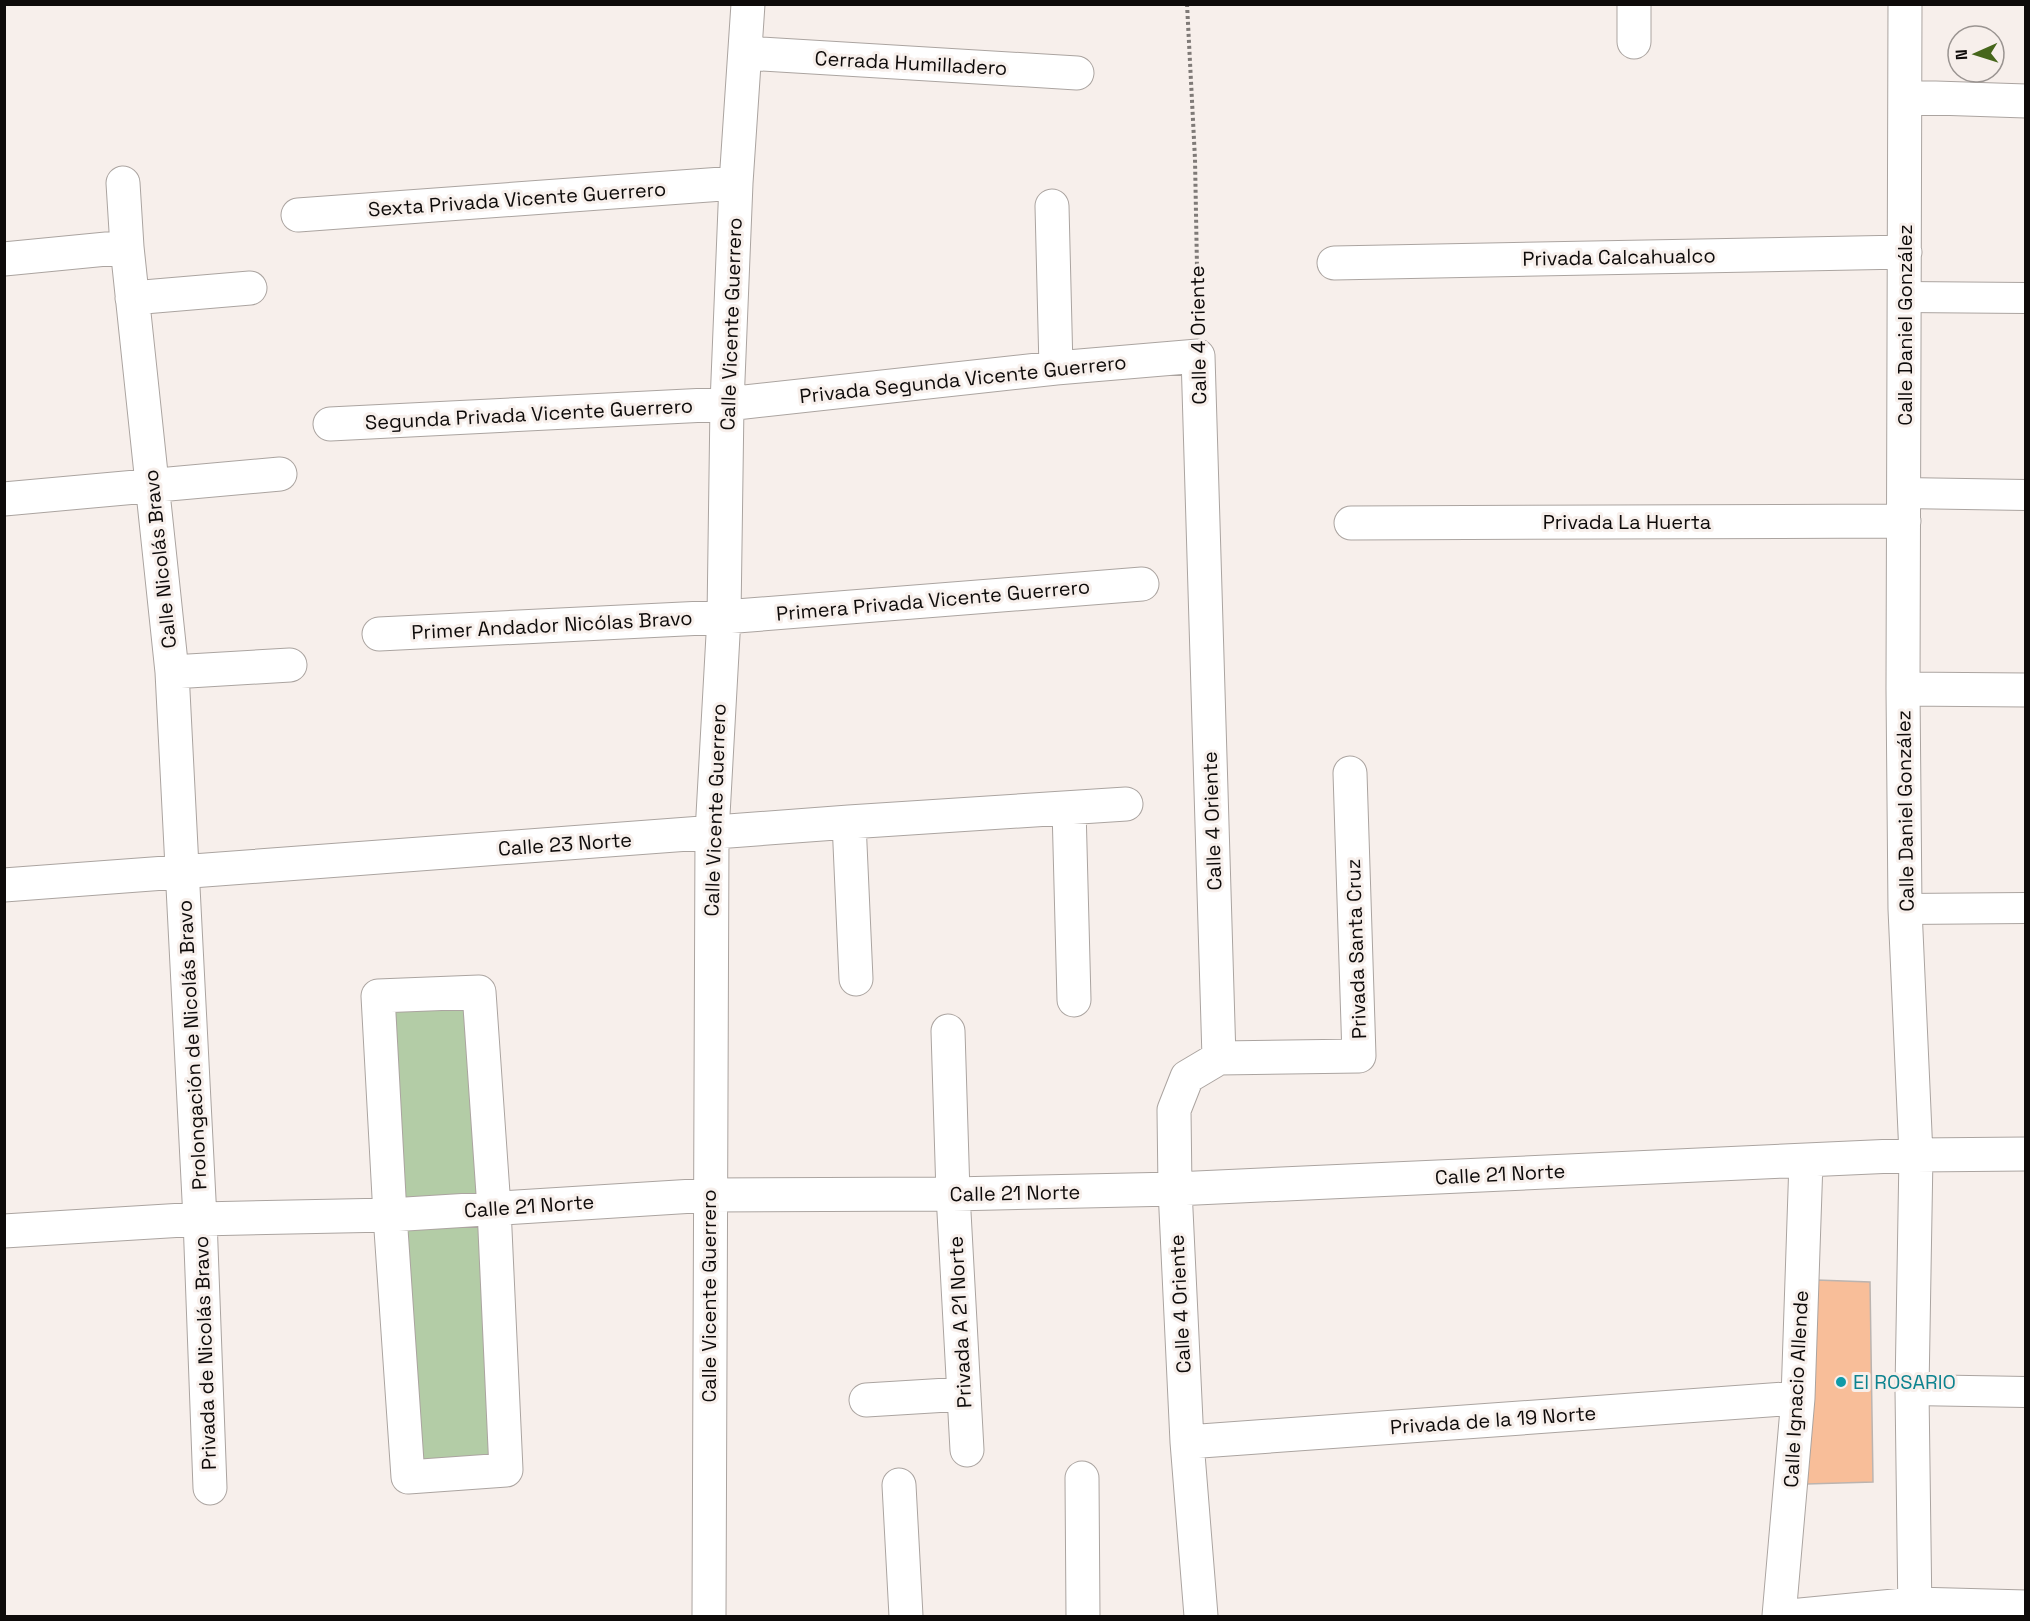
<svg xmlns="http://www.w3.org/2000/svg" width="2030" height="1621" font-family="'Space Grotesk',sans-serif">
	<style>
		.green { fill: #b3cca6 }
		.building { fill: #f8be99; stroke: #bbb4b0; stroke-width: 1.5 }
		.lines { fill: none; stroke-linecap: round; stroke-linejoin: round }
		.pedestrian-casing { stroke: #aba4a0; stroke-width: 32 }
		.minor-casing { stroke: #aba4a0; stroke-width: 35 }
		.path { stroke: #7f7a77; stroke-width: 4; stroke-dasharray: 3 3; stroke-linecap: butt }
		.pedestrian { stroke: #fff; stroke-width: 30 }
		.minor { stroke: #fff; stroke-width: 33 }
		.culture-dot { fill: #0f9aa8; stroke: #f7efeb; stroke-width: 2 }
		.labels { text-anchor: middle; dominant-baseline: central; stroke-width: 6; stroke-linejoin: round; paint-order: stroke }
		.street-label { font-size: 20px; fill: #0e0b0a; stroke: #f7efeb }
		.culture-label { font-size: 20px; fill: #0d838f; stroke: #f7efeb; text-anchor: start }
	</style>
	<rect width="100%" height="100%" fill="#f7efeb"/>
	<path class="green" d="M 476,997 L 498,1462 L 411,1469 L 385,1003 Z"/>
	<path class="building" d="M 1817,1280 L 1870,1282 L 1873,1482 L 1807,1484 Z"/>
	<g class="lines">
		<g class="pedestrian-casing">
			<path id="pedestrian" d="M 1905,297 L 2026,298
				M 1904,493 L 2026,495
				M 1905,909 L 2026,908
				M 1912,1390 L 2026,1392"/>
		</g>
		<g class="minor-casing">
			<path id="minor" d="M 1634,4 L 1634,42
				M 1905,4 L 1903,689 L 1905,909 L 1916,1155 L 1912,1390 L 1915,1616
				M 745,53 L 1077,73
				M 1905,97 L 2026,101
				M 123,183 L 127,247 L 172,672 L 200,1219 L 210,1488
				M 1052,206 L 1056,368
				M 298,215 L 736,183
				M 4,259 L 127,247
				M 1334,263 L 1905,252
				M 132,298 L 250,288
				M 330,424 L 727,404 L 1056,368 L 1198,356 L 1219,1058
				M 4,499 L 280,474
				M 1351,523 L 1904,521
				M 379,634 L 724,617 L 1142,584
				M 172,672 L 290,665
				M 1903,689 L 2026,690
				M 1069,808 L 1074,1000
				M 849,822 L 856,979
				M 4,885 L 849,822 L 1126,804
				M 479,992 L 494,1208 L 506,1470 L 408,1477 L 390,1215 L 378,996 Z
				M 948,1031 L 953,1194 L 967,1450
				M 1219,1058 L 1359,1056 L 1350,773
				M 4,1231 L 200,1219 L 390,1215 L 710,1195 L 953,1194 L 1175,1189 L 1916,1155 L 2026,1154
				M 866,1400 L 964,1394
				M 1187,1442 L 1798,1398
				M 1082,1478 L 1083,1616
				M 899,1485 L 906,1616
				M 709,1616 L 712,833 L 724,617 L 727,404 L 736,183 L 748,4
				M 1201,1616 L 1187,1442 L 1175,1189 L 1174,1110 L 1187,1077 L 1219,1058
				M 1779,1616 L 1798,1398 L 1806,1161
				M 1790,1616 L 1915,1604 L 2026,1607"/>
		</g>
		<path class="path" d="M 1187,4 L 1195,159 L 1198,322"/>
		<use href="#pedestrian" class="pedestrian"/>
		<use href="#minor" class="minor"/>
	</g>
	<circle class="culture-dot" cx="1841" cy="1382" r="6"/>
	<g class="labels">
		<g class="street-label">
			<text transform="translate(911 63) rotate(3)">Cerrada Humilladero</text>
			<text transform="translate(517 199) rotate(-4)">Sexta Privada Vicente Guerrero</text>
			<text transform="translate(1619 257) rotate(-1)">Privada Calcahualco</text>
			<text transform="translate(731 324) rotate(-88)">Calle Vicente Guerrero</text>
			<text transform="translate(1905 325) rotate(-90)">Calle Daniel González</text>
			<text transform="translate(1198 335) rotate(-91)">Calle 4 Oriente</text>
			<text transform="translate(963 379) rotate(-6)">Privada Segunda Vicente Guerrero</text>
			<text transform="translate(529 414) rotate(-3)">Segunda Privada Vicente Guerrero</text>
			<text x="1627" y="522">Privada La Huerta</text>
			<text transform="translate(160 559) rotate(-96)">Calle Nicolás Bravo</text>
			<text transform="translate(933 600) rotate(-5)">Primera Privada Vicente Guerrero</text>
			<text transform="translate(552 625) rotate(-3)">Primer Andador Nicólas Bravo</text>
			<text transform="translate(715 810) rotate(-88)">Calle Vicente Guerrero</text>
			<text transform="translate(1905 811) rotate(-91)">Calle Daniel González</text>
			<text transform="translate(1212 821) rotate(-92)">Calle 4 Oriente</text>
			<text transform="translate(565 844) rotate(-4)">Calle 23 Norte</text>
			<text transform="translate(1356 949) rotate(-92)">Privada Santa Cruz</text>
			<text transform="translate(192 1045) rotate(-93)">Prolongación de Nicolás Bravo</text>
			<text transform="translate(1500 1174) rotate(-3)">Calle 21 Norte</text>
			<text transform="translate(1015 1193) rotate(-1)">Calle 21 Norte</text>
			<text transform="translate(529 1206) rotate(-4)">Calle 21 Norte</text>
			<text transform="translate(709 1296) rotate(-90)">Calle Vicente Guerrero</text>
			<text transform="translate(1180 1304) rotate(-93)">Calle 4 Oriente</text>
			<text transform="translate(960 1322) rotate(-93)">Privada A 21 Norte</text>
			<text transform="translate(205 1353) rotate(-92)">Privada de Nicolás Bravo</text>
			<text transform="translate(1796 1389) rotate(-87)">Calle Ignacio Allende</text>
			<text transform="translate(1493 1420) rotate(-4)">Privada de la 19 Norte</text>
		</g>
		<g class="culture-label">
			<text x="1853" y="1382">El ROSARIO</text>
		</g>
	</g>
	<rect width="2030" height="1621" fill="none" stroke="#0e0b0a" stroke-width="12"/>
	<g transform="translate(1976 54) rotate(267)"><circle r="28" fill="#f7efeb" stroke="#9a9491" stroke-width="1.5"/>
	<path d="M0-4.5L10 22L0 15L-10 22Z" fill="#46661b"/>
	<text y="-9" font-size="16" font-weight="bold" text-anchor="middle" fill="#0e0b0a">N</text>
	</g>
</svg>
